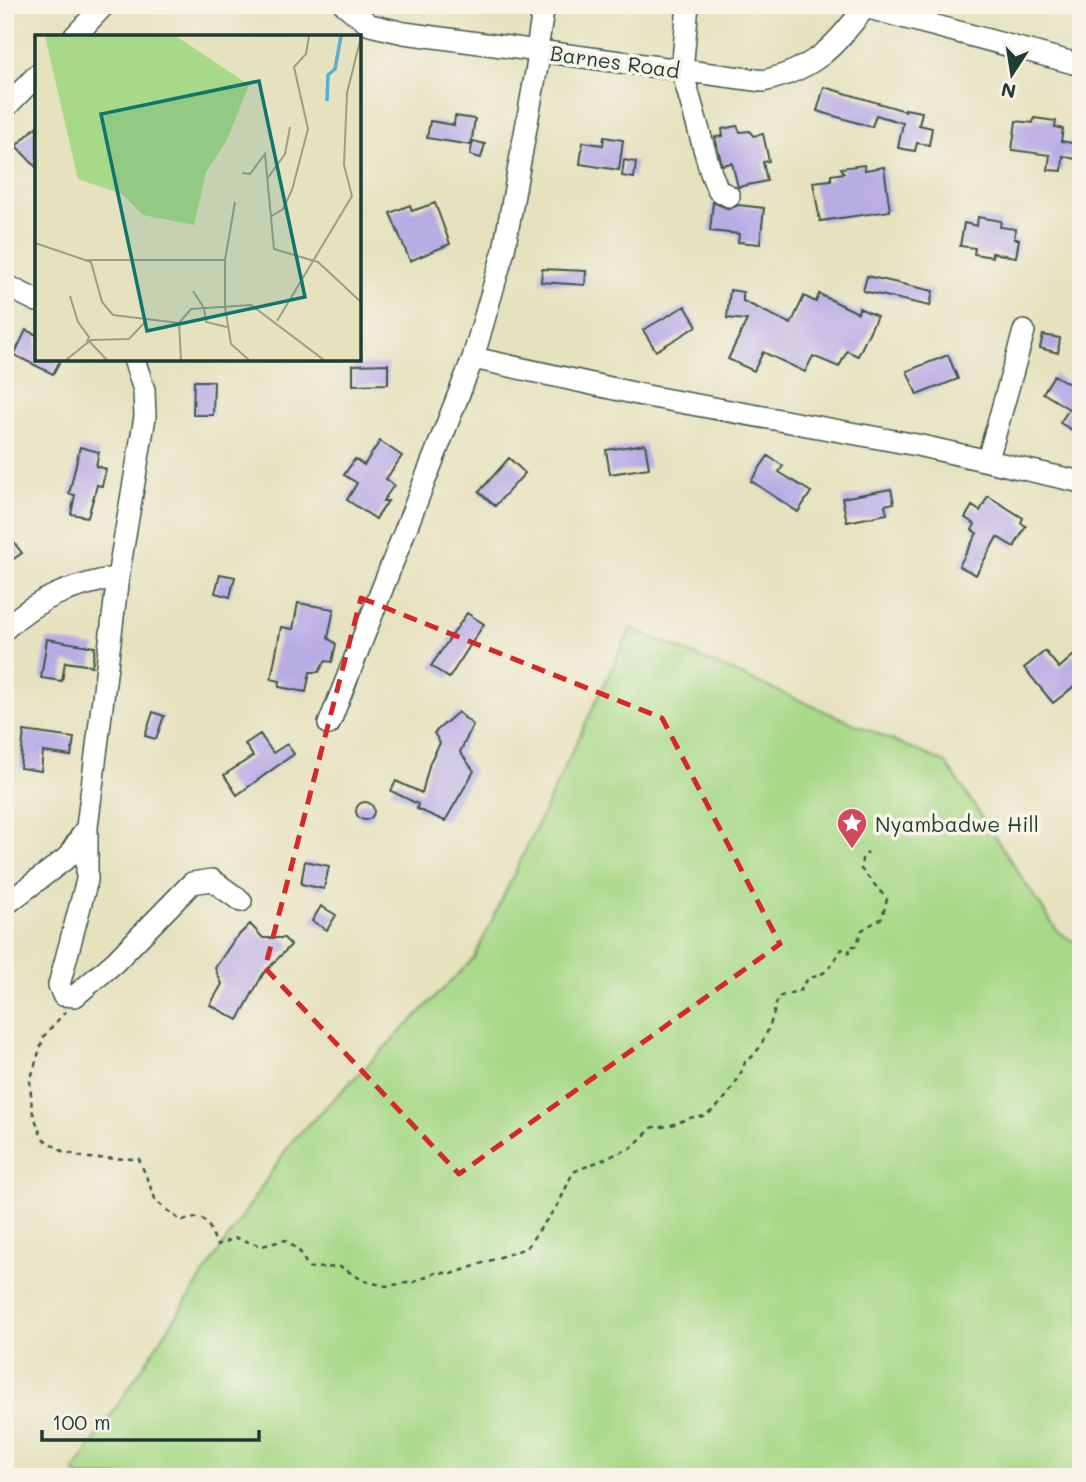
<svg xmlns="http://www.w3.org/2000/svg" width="1086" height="1482" font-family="Mali,sans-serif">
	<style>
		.green { fill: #a8d988; stroke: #648b5e; stroke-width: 2 }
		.building { fill: #b8ace5 }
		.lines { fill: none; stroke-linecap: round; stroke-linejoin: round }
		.minor-casing { stroke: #3d5649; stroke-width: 24 }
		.path { stroke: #3d5649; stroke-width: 2.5; stroke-dasharray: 5 5; stroke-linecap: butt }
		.minor { stroke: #fff; stroke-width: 21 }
		.marked { fill: none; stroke: #d62828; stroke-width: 5; stroke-dasharray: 14 9; stroke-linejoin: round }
		.labels { text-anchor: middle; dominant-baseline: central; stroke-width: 7; stroke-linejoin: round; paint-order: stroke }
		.street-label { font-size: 21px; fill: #1f3d34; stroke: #f7f3e8 }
		.poi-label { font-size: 21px; fill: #1f3d34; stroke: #f7f3e8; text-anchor: start }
		.inset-river { fill: none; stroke: #56aed3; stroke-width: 3.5 }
		.inset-road { fill: none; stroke: #969f87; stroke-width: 2 }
		.view { fill: #0f766e; fill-opacity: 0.15; stroke: #0f766e; stroke-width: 3.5 }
		.inset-edge { fill: none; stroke: #1f3d34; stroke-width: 3.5 }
	</style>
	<rect width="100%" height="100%" fill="#f7f3e8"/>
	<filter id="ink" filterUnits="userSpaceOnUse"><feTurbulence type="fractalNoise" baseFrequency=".0143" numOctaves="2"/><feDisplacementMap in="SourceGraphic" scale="14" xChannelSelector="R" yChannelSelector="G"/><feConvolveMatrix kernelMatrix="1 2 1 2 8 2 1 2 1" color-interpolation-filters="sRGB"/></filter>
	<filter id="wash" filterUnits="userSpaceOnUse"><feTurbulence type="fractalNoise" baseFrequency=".00686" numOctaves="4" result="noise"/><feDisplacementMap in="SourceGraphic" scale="28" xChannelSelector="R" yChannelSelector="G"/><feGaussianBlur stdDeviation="1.57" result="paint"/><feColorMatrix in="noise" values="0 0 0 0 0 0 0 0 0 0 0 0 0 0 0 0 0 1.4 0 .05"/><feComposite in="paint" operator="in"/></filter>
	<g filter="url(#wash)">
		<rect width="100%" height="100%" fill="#e6e1be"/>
		<path class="green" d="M 631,628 L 946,763 L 1058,932 L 1081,946 L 1081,1477 L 80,1477 L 74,1471 L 292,1141 L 474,958 Z"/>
		<g id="blocks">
			<path class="building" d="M 824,87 L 905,111 L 905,109 L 922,112 L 919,125 L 932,128 L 929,145 L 917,143 L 915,151 L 898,148 L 903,123 L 876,115 L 872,127 L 817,111 Z
				M 455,116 L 475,119 L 471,145 L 427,138 L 430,121 L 454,125 Z
				M 1034,118 L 1056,121 L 1055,127 L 1063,129 L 1061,141 L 1081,145 L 1079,160 L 1063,156 L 1062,171 L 1048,170 L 1050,155 L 1012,150 L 1016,121 L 1033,123 Z
				M 37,126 L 37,168 L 16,146 Z
				M 737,126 L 740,132 L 750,131 L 753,136 L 763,134 L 769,161 L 763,162 L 767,181 L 738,187 L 732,163 L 722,165 L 715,137 L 723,136 L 722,129 Z
				M 604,137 L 623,140 L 619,170 L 580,164 L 583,142 L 603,145 Z
				M 473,141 L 485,144 L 481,158 L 470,155 Z
				M 624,160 L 636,162 L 634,178 L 622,176 Z
				M 864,165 L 865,170 L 884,167 L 890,211 L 820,221 L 813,182 L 831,180 L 831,175 L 844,173 L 841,168 Z
				M 713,202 L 729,209 L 738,205 L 764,208 L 760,244 L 738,242 L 739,234 L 710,231 Z
				M 435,203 L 450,244 L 410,261 L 390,213 L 410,205 L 412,211 Z
				M 978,217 L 1001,221 L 1000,227 L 1016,229 L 1014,239 L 1019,239 L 1016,257 L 992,253 L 992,257 L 974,254 L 975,248 L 960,246 L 964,223 L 977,226 Z
				M 542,269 L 586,271 L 585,285 L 541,282 Z
				M 867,276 L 933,291 L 930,306 L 863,291 Z
				M 730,290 L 743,292 L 743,301 L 791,324 L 804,296 L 816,302 L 819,294 L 858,313 L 859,308 L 877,316 L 858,356 L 847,351 L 839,367 L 813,356 L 805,372 L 763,352 L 754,371 L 728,359 L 747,320 L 727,318 Z
				M 685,306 L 697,326 L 656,351 L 643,330 Z
				M 26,330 L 37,335 L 37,359 L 61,359 L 53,374 L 14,355 Z
				M 1043,335 L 1060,338 L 1058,353 L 1040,348 Z
				M 948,355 L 958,379 L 917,395 L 907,371 Z
				M 388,364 L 388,384 L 353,385 L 353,365 Z
				M 1054,375 L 1081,391 L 1081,435 L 1060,423 L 1069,409 L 1043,393 Z
				M 194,381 L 214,381 L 213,415 L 193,415 Z
				M 380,441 L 402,456 L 386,479 L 394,485 L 383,501 L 388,501 L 376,519 L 347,500 L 357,483 L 344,475 L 355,459 L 364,465 Z
				M 645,444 L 649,468 L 610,474 L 606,450 Z
				M 80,447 L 99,452 L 96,466 L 106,469 L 102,486 L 97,485 L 88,517 L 71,514 L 75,495 L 69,494 Z
				M 768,456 L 783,466 L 779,472 L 811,492 L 798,512 L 751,481 Z
				M 509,458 L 525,473 L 495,506 L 479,492 Z
				M 891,489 L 894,503 L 885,505 L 887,514 L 847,522 L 842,498 Z
				M 988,496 L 1023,518 L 1021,523 L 1026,526 L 1014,547 L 997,537 L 976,575 L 959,566 L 977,533 L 972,530 L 975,524 L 965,518 L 972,506 L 980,511 Z
				M 5,531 L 22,553 L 5,565 Z
				M 220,574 L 235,577 L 230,597 L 215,593 Z
				M 298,603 L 334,609 L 328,638 L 336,644 L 332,662 L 325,661 L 319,672 L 310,672 L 306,692 L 279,687 L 280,681 L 271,679 L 281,627 L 293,629 Z
				M 467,613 L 484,624 L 449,678 L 431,666 Z
				M 47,639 L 95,647 L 92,666 L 65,662 L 62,681 L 41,678 Z
				M 1045,651 L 1059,668 L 1074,655 L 1081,663 L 1081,681 L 1053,703 L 1024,668 Z
				M 153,712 L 164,716 L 156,739 L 145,736 Z
				M 458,712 L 473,725 L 460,752 L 474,771 L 445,821 L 417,809 L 418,804 L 391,791 L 396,781 L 422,793 L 430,762 L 440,743 L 434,733 Z
				M 24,731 L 74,738 L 71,756 L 43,752 L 41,771 L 20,768 Z
				M 260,734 L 273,753 L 287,744 L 294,754 L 237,795 L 224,775 L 253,756 L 245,744 Z
				M356 811a9 9 0 1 1 18 0a9 9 0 1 1-18 0Z
				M 305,861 L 329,866 L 324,889 L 301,884 Z
				M 321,906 L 336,915 L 327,930 L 312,921 Z
				M 250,924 L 263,938 L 284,938 L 291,945 L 263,974 L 238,1020 L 210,1005 L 222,984 L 215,968 L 234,940 Z"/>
		</g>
	</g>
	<g filter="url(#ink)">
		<use href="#blocks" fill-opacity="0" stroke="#3d5649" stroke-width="2"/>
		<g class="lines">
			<g class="minor-casing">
				<path id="minor" d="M 345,5 L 370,25 L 404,33 L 763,81 C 814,69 834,48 865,7
					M 688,5 L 682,71 L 711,173 L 718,190 L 729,196
					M 865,7 L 1081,65
					M 74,37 L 104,5
					M 537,49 L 544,5
					M 5,108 L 37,75
					M 5,285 L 37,301
					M 473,358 L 647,396 L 917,445 L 1081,482
					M 134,359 L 144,390 L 145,417 L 118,577 L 87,827 L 87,880 L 59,985 L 63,995 L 75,996 L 115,962 L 192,883 L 212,880 L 241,901
					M 988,459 L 1024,331
					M 5,629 C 39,596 73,586 118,577
					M 329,724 L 473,358 L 504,250 L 540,50
					M 5,905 L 68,857 L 87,827"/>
			</g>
			<path class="path" d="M 66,1011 L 44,1036 L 30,1081 L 32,1110 L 42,1138 L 62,1151 L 86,1158 L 139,1159 L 156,1201 L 181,1221 L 200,1217 L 208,1224 L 217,1245 L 236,1238 L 262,1246 L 286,1240 L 301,1253 L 308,1268 L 341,1267 L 364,1281 L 386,1286 L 414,1282 L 438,1272 L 452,1274 L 526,1248 L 559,1203 L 573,1172 L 631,1148 L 653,1127 C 669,1128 675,1123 690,1118 C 695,1116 701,1118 706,1115 C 722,1106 740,1080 745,1062 C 762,1054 774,1016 778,997 L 801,990 C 804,976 814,979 823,973 C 831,968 837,956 842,949 L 849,953 L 850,946 L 856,946 L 862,930 L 882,918 L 887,899 L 861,869 L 862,859 L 868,852"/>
			<use href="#minor" class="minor"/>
		</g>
	</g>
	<path class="marked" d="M 361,598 L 662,718 L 780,944 L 459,1174 L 265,968 Z"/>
	<defs>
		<g id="sight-pin" transform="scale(1.575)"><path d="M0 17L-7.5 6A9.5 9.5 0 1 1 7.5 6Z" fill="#d1495b" stroke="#f7f3e8"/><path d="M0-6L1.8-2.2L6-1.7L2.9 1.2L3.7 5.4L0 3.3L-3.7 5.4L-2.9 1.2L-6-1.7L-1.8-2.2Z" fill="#fff"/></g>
	</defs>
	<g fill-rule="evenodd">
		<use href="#sight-pin" x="852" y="823"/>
	</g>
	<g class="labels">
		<g class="street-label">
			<text transform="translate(615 61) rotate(8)">Barnes Road</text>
		</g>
		<g class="poi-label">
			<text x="875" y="823">Nyambadwe Hill</text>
		</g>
	</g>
	<g transform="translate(35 35)">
		<rect width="326" height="326" fill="#e6e1be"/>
		<path d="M 10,1 L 141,1 L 214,50 L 192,105 L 171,137 L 159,190 L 108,180 L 87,159 L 43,144 Z" fill="#a8d988"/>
		<path class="inset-river" d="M 292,66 L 293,40 L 300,34 L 306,1"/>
		<path class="inset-road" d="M 207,138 L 215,139 L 230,119 L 239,214 L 283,227 L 326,267M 232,144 L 250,119 L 255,92M 235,182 L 248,174 L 257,155 L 273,94 L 259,32 L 271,19 L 274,1M 0,208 L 56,227 L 67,267 L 78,280 L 144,288M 52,225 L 190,225M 158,256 L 169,273 L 171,287 L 192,292M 35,261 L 43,287 L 54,302 L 52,307M 190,272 L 190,225 L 200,167M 190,272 L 196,309 L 214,325M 242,286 L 317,161 L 309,130 L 312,58 L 326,2M 144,288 L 156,274 L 216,270 L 289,325M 144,288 L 146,325M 54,306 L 72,325M 31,325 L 56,305 L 94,304 L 111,286"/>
		<path class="view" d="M 224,46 L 270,262 L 112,296 L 66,79 Z"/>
		<rect width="326" height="326" class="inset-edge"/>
	</g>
	<rect width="1086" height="1482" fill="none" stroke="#f7f3e8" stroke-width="28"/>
	<g transform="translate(1012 74) rotate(192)" stroke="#f7f3e8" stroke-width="5" paint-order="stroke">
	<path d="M0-5L12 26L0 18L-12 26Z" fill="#1f3d34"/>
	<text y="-10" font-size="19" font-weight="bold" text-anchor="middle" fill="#1f3d34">N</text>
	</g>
	<path d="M42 1430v10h217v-10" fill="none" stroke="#1f3d34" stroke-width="3.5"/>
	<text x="52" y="1430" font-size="21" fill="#1f3d34" stroke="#f7f3e8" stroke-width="5" paint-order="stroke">100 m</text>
</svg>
